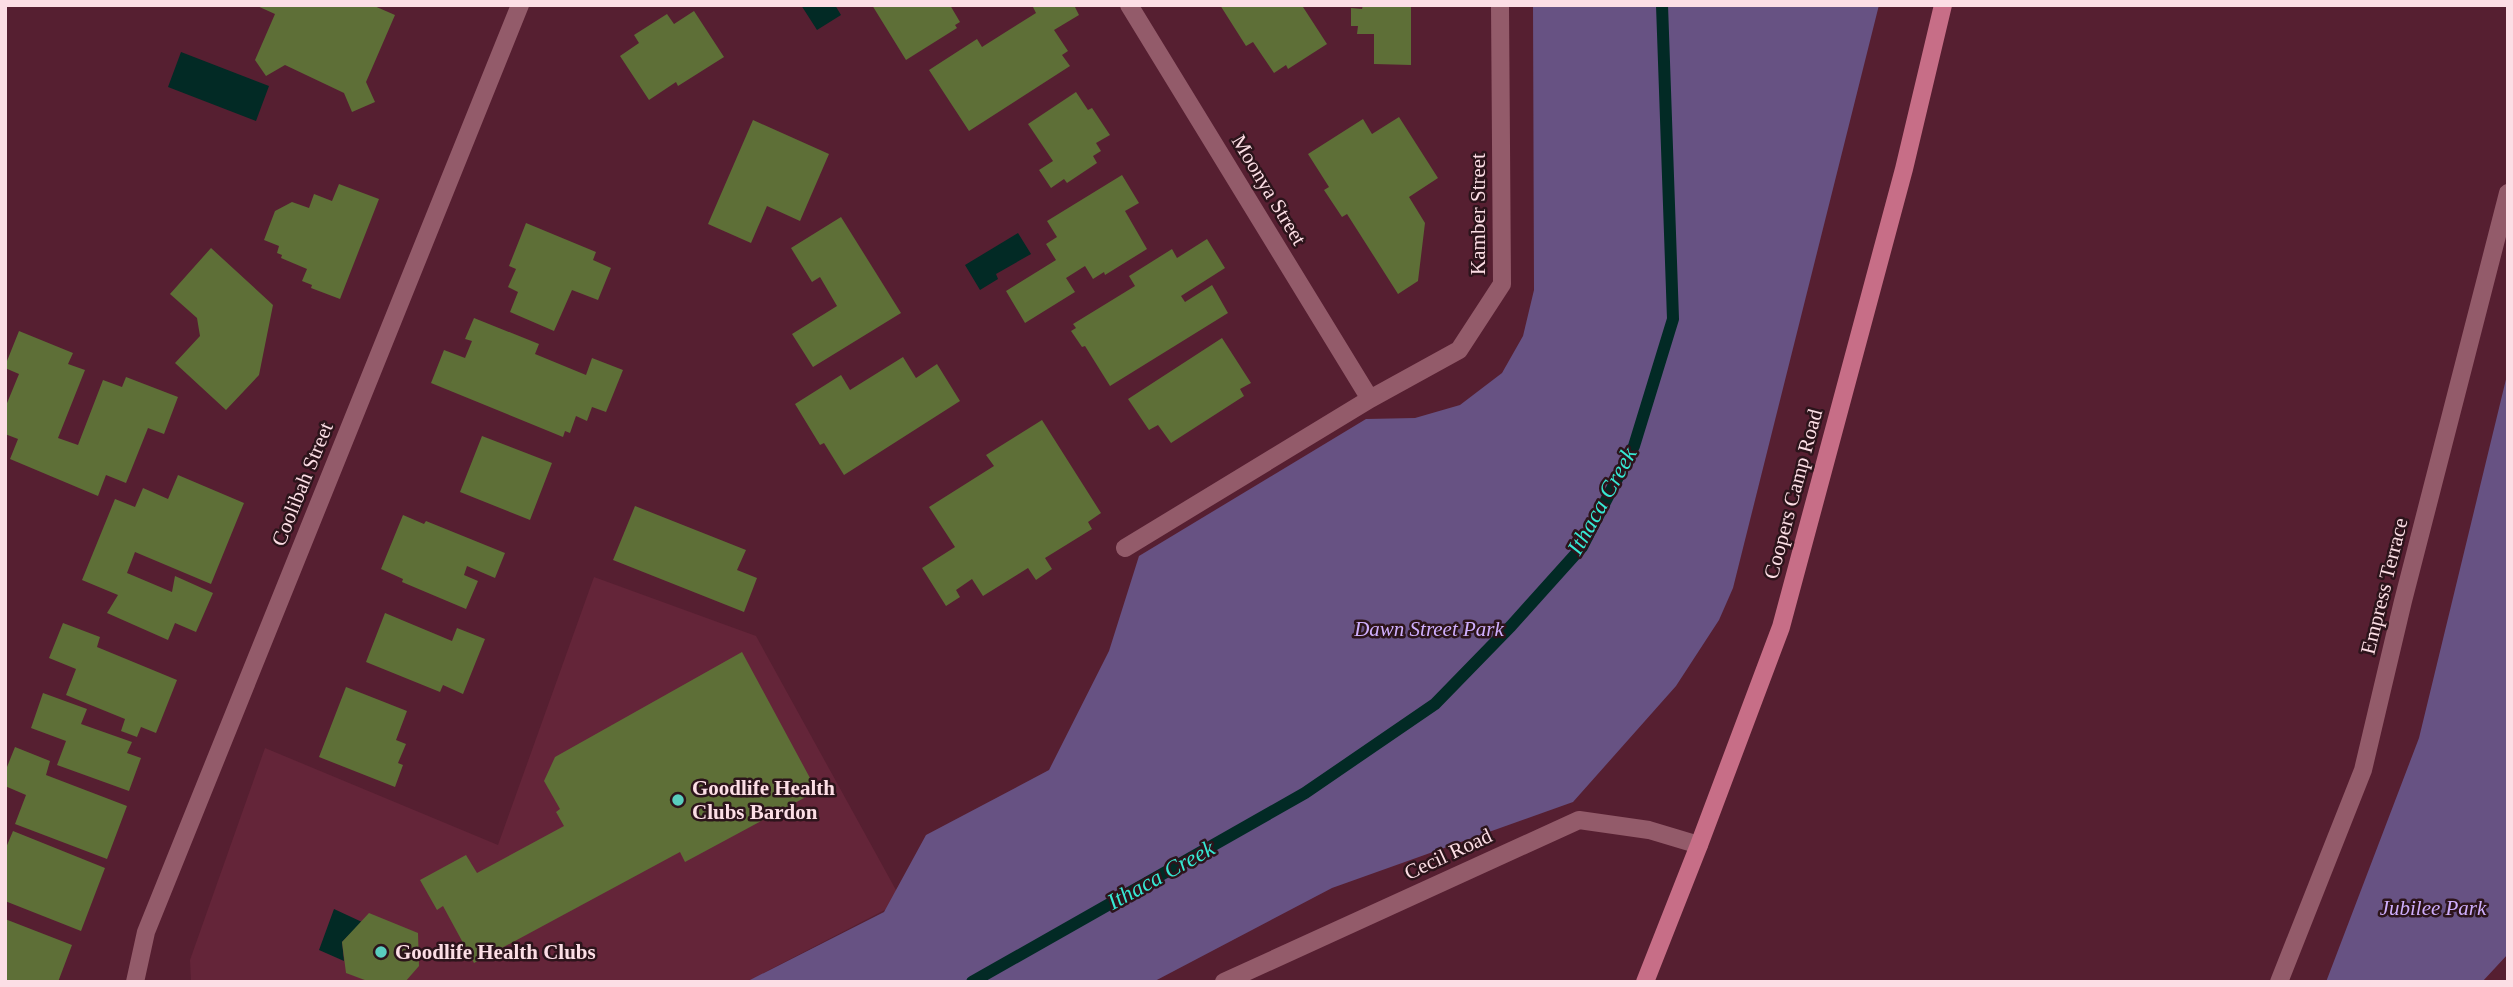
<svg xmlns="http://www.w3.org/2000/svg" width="2513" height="987" font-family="'Times New Roman',serif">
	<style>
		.built { fill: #642539 }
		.green { fill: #675283 }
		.water { fill: #022a25 }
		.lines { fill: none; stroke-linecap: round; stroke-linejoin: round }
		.stream { stroke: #022a25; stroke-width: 12 }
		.building { fill: #5e6f37 }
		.street { stroke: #935b6a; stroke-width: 18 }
		.secondary { stroke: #c76e87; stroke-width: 18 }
		.poi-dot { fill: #59cebe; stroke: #2c141b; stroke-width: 2.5 }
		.labels { text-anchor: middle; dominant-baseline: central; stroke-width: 5; stroke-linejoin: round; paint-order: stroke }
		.street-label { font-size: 21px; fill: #fcdee5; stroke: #2c141b }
		.park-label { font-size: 21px; font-style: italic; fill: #cfaffd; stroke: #2c141b }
		.poi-label { font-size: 21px; font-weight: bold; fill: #fcdee5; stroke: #2c141b; text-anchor: start }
		.water-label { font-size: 23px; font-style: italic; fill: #36e8d3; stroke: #2c141b }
	</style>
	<rect width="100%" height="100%" fill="#561f31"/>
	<path class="built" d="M 594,577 L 756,636 L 902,901 L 746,982 L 191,982 L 190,960 L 265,748 L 498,845 Z"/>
	<path class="green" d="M 1533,5 L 1879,5 L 1733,588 L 1719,620 L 1676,686 L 1573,802 L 1332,888 L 1153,982 L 746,982 L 884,912 L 926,835 L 1049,770 L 1109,651 L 1139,556 L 1366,419 L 1415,418 L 1460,405 L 1502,373 L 1523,336 L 1534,290 Z
		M 2508,371 L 2508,954 L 2482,982 L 2326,982 L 2419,738 Z"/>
	<path class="water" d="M 801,5 L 835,5 L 841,15 L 817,30 Z
		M 181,52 L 269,86 L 256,121 L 168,87 Z
		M 1018,233 L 1031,254 L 996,274 L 998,279 L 980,290 L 965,265 Z
		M 334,909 L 362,922 L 342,942 L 344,961 L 319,950 Z"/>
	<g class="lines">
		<path class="stream" d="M 972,982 L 1305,793 L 1435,704 L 1511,626 L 1582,547 L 1634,446 L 1673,319 L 1662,5"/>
	</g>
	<path class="building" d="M 255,5 L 372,5 L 395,15 L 366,82 L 375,102 L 352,112 L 344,93 L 285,65 L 266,76 L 255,60 L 275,14 Z
		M 872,5 L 950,5 L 960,22 L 955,25 L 957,28 L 906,60 Z
		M 1036,5 L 1074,5 L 1079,15 L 1054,30 L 1068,51 L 1062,55 L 1070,66 L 969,131 L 929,70 L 977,39 L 982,47 L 1036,13 L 1033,7 Z
		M 1220,5 L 1307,5 L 1303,7 L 1327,44 L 1288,69 L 1286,65 L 1274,73 L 1253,42 L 1246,46 Z
		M 1363,5 L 1411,5 L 1411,65 L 1374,64 L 1374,34 L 1357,34 L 1358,26 L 1351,26 L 1351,8 L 1362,9 Z
		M 694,11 L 724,57 L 678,86 L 676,82 L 649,100 L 620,56 L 639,43 L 634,35 L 667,14 L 674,24 Z
		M 1076,92 L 1088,110 L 1092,108 L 1110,135 L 1096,143 L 1101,151 L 1093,156 L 1097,163 L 1067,183 L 1064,179 L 1051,188 L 1039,170 L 1053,161 L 1028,124 Z
		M 1399,117 L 1438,178 L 1409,197 L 1425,223 L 1418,281 L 1398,294 L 1347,214 L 1342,217 L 1324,190 L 1329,187 L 1308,154 L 1363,119 L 1372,134 Z
		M 753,120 L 829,154 L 800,221 L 767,206 L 751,243 L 708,224 Z
		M 1122,175 L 1139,203 L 1125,211 L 1147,249 L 1105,275 L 1104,272 L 1093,279 L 1085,266 L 1066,278 L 1075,292 L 1025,323 L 1006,291 L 1056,260 L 1046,244 L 1057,237 L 1047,221 Z
		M 339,184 L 379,199 L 340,299 L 311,288 L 312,285 L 302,281 L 307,269 L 281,258 L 282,255 L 277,253 L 279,246 L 264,240 L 275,211 L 292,202 L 309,208 L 314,194 L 332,201 Z
		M 841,217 L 901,313 L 813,367 L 792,334 L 837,306 L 820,277 L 812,282 L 791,248 Z
		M 526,223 L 596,252 L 593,260 L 611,268 L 598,300 L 572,290 L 554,331 L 510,312 L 518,292 L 508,287 L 516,269 L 509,266 Z
		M 1207,239 L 1225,268 L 1181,296 L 1185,302 L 1212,285 L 1228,313 L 1110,386 L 1085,346 L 1082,347 L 1071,331 L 1076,328 L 1073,324 L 1135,286 L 1129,276 L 1172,249 L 1177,258 Z
		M 211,248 L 273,305 L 259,375 L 226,410 L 175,363 L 200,336 L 197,318 L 170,294 Z
		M 474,318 L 539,344 L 535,354 L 586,375 L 592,358 L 623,370 L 606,412 L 592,407 L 587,421 L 576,416 L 570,433 L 565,431 L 563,437 L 431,383 L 444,350 L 465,358 L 472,341 L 465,339 Z
		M 19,331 L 73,353 L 68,364 L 85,370 L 58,438 L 78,445 L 103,380 L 122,387 L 126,377 L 178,397 L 164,434 L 148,428 L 126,483 L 106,475 L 98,496 L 10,459 L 18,439 L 5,434 L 5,408 L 19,374 L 5,368 L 5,366 Z
		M 1222,338 L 1251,383 L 1240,389 L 1244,396 L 1171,443 L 1158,425 L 1149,430 L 1128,399 Z
		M 903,357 L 916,378 L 937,364 L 960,401 L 844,475 L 824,443 L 820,445 L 795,404 L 841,375 L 850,390 Z
		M 1042,420 L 1101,513 L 1088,522 L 1092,529 L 1045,558 L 1052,569 L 1036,580 L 1028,568 L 983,596 L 972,579 L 956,590 L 960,597 L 946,606 L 922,568 L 955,547 L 929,507 L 994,466 L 986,455 Z
		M 482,436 L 552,463 L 530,520 L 460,492 Z
		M 178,475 L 244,503 L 211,584 L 135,552 L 127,573 L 172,592 L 175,576 L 213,593 L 196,632 L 175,623 L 168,640 L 107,613 L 118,595 L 82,580 L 115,499 L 135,507 L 143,488 L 168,499 Z
		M 635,506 L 746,550 L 737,570 L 757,578 L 744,612 L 613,560 Z
		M 403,515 L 424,524 L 426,521 L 505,553 L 495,578 L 467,566 L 464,575 L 478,581 L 466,609 L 402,582 L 403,579 L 381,569 Z
		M 385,613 L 452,641 L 457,628 L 485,639 L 463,694 L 443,685 L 440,692 L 366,662 Z
		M 63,623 L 100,637 L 97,647 L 177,680 L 156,733 L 141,727 L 137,737 L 121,731 L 125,719 L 66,695 L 76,669 L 49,658 Z
		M 742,652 L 817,791 L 685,862 L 680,852 L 474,963 L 443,906 L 437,910 L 420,880 L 466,855 L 477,873 L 564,826 L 556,812 L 560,809 L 544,781 L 555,757 Z
		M 346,687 L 407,711 L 396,740 L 406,744 L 398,763 L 403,765 L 395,787 L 319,757 Z
		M 43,693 L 87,709 L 81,724 L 132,742 L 127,753 L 141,758 L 129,791 L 57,765 L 66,741 L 31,728 Z
		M 15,747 L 50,761 L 46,775 L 127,806 L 107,859 L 15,824 L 26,795 L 5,786 L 5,772 Z
		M 13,831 L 105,868 L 81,931 L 5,901 L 5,850 Z
		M 369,913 L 418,933 L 419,966 L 405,982 L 370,982 L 346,973 L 342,942 Z
		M 5,919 L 72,945 L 58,982 L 5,982 Z"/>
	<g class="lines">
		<path class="street" d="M 1129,5 L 1370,399
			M 1125,548 L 1370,399 L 1459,350 L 1502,284 L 1500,5
			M 135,982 L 146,932 L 520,5
			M 1224,982 L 1579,820 L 1649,830 L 1699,845
			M 2279,982 L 2363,770 L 2403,601 L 2508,193"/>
		<path class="secondary" d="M 1645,982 L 1699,845 L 1781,627 L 1904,169 L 1943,5"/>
	</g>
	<g class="poi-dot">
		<circle cx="678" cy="800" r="7"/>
		<circle cx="381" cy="952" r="7"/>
	</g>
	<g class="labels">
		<g class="street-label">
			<text transform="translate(1269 190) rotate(59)">Moonya Street</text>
			<text transform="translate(1478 214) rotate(-90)">Kamber Street</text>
			<text transform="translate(302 484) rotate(-68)">Coolibah Street</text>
			<text transform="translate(1793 494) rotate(-75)">Coopers Camp Road</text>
			<text transform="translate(2384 586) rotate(-76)">Empress Terrace</text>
			<text transform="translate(1448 854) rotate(-25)">Cecil Road</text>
		</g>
		<g class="park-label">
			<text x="1429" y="629">Dawn Street Park</text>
			<text x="2433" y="908">Jubilee Park</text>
		</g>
		<g class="poi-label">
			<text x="692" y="788">Goodlife Health<tspan x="692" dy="24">Clubs Bardon</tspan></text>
			<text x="395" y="952">Goodlife Health Clubs</text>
		</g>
		<g class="water-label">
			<text transform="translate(1602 501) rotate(-61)">Ithaca Creek</text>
			<text transform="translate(1161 875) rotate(-29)">Ithaca Creek</text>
		</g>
	</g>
	<rect width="2513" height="987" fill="none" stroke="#fcdee5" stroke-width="14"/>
</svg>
